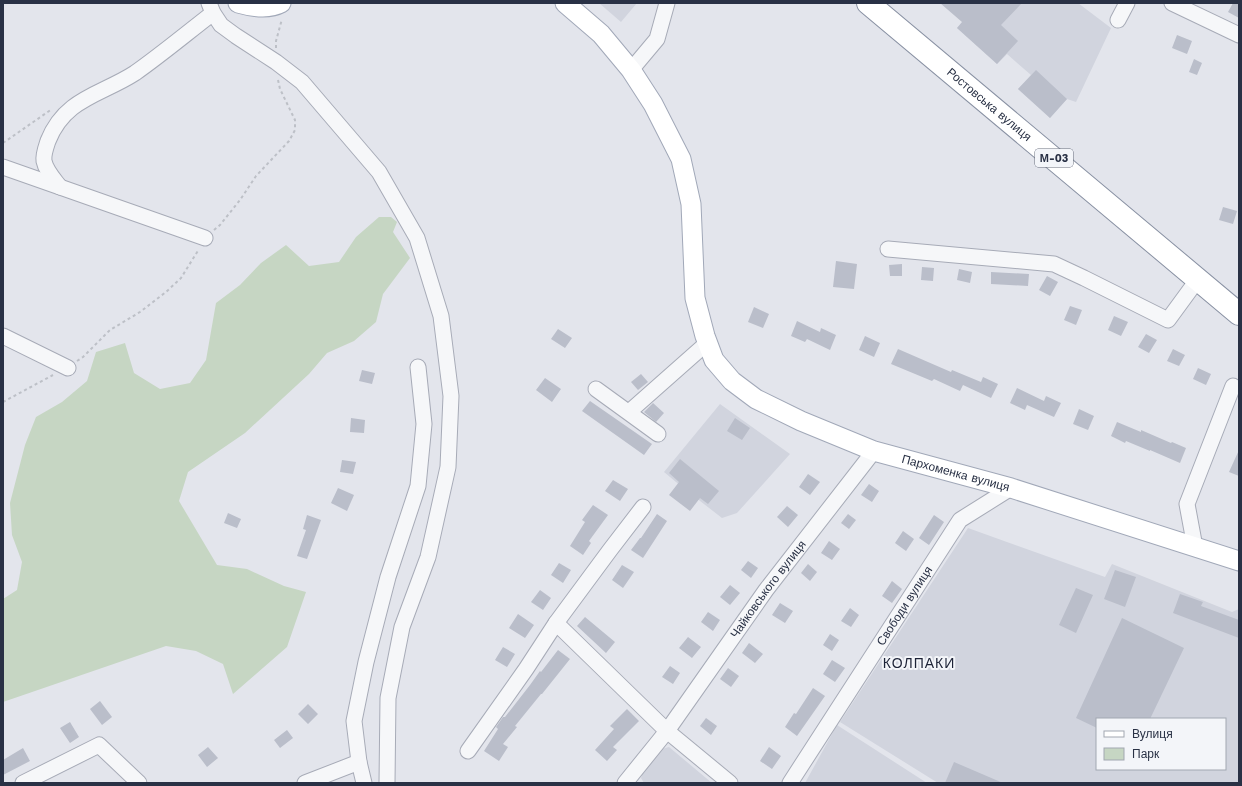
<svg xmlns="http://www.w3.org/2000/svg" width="1242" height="786" font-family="'Work Sans',sans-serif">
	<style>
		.built { fill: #d1d4de; fill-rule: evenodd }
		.green { fill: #c6d6c3 }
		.building { fill: #babeca }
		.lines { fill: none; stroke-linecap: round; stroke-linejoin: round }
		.minor-casing { stroke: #a7abb7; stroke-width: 17 }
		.major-casing { stroke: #a1a8b8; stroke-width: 21 }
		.highway-casing { stroke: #8991a3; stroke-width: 24 }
		.path { stroke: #bdc0c7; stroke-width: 2; stroke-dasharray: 3 3; stroke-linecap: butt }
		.minor { stroke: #f6f7f9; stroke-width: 15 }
		.major { stroke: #fff; stroke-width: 19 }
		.highway { stroke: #fff; stroke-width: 22 }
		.labels { text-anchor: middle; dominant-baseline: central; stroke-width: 4; stroke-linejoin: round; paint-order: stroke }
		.shield { fill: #f3f5f9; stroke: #666c7b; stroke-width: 1 }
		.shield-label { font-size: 11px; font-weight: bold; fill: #293145 }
		.street-label { font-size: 12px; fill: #293145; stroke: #f3f5f9 }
		.quarter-label { font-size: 14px; letter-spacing: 1px; fill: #1c2236; stroke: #f3f5f9 }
	</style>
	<rect width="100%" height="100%" fill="#e3e5ec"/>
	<path class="built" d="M 599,3 L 637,3 L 621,22 Z
		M 942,3 L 1078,3 L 1111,28 L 1076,102 L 1067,99 L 1050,118 L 1018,89 L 1031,75 L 1007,54 L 997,64 L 957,28 L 963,22 Z
		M 720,404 L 790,454 L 737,513 L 722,518 L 682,487 L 664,472 Z
		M 968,528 L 1105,577 L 1112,564 L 1232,612 L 1239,609 L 1239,783 L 938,783 L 840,722 ZM 1097,719 L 1225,719 L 1225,769 L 1097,769 Z
		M 837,725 L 927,783 L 805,783 Z
		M 669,747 L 712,783 L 644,783 L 641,778 L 647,762 L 658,750 Z"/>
	<path class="green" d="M 379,217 L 391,217 L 397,222 L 393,232 L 410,258 L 383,294 L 376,322 L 354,341 L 327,353 L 309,374 L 245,433 L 188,472 L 179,501 L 217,565 L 247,569 L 284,586 L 306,592 L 287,647 L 233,694 L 223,664 L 196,651 L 166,646 L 3,702 L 3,599 L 17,590 L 22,562 L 12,535 L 10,503 L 25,445 L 36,417 L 62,402 L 87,381 L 96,352 L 125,343 L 134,373 L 160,389 L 190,383 L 206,360 L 216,303 L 240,285 L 261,263 L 286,245 L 309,266 L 339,262 L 356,237 Z"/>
	<path class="building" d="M 940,3 L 1022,3 L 1001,25 L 1018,41 L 997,64 L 957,28 L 962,22 Z
		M 1233,3 L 1239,3 L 1239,18 L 1228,12 Z
		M 1177,35 L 1192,41 L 1187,54 L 1172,48 Z
		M 1194,59 L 1202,63 L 1197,75 L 1189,72 Z
		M 1036,70 L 1067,99 L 1050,118 L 1018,89 Z
		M 1223,207 L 1237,211 L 1233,224 L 1219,220 Z
		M 836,261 L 857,264 L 854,289 L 833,287 Z
		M 902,264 L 902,276 L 890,276 L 889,265 Z
		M 922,267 L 934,268 L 933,281 L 921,280 Z
		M 959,269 L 972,272 L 970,283 L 957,280 Z
		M 991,272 L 1029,274 L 1028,286 L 991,284 Z
		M 1047,276 L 1058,282 L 1050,296 L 1039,290 Z
		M 1070,306 L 1082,310 L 1076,325 L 1064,320 Z
		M 754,307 L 769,314 L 763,328 L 748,322 Z
		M 1114,316 L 1128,322 L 1121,336 L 1108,330 Z
		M 797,321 L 820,332 L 821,328 L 836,335 L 830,350 L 807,339 L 805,342 L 791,336 Z
		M 558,329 L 572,338 L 565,348 L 551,339 Z
		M 1146,334 L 1157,340 L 1149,353 L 1138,347 Z
		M 865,336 L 880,343 L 874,357 L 859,350 Z
		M 898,349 L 951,372 L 952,370 L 981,382 L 983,377 L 998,384 L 991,398 L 963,385 L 960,391 L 934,379 L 932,381 L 891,364 Z
		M 1173,349 L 1185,355 L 1179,366 L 1167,361 Z
		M 1198,368 L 1211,374 L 1206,385 L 1193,379 Z
		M 362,370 L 375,373 L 372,384 L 359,381 Z
		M 641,374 L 648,382 L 638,390 L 631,382 Z
		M 545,378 L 561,389 L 552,402 L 536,390 Z
		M 1017,388 L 1044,401 L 1046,396 L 1061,403 L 1054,417 L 1027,405 L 1025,410 L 1010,403 Z
		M 590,401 L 652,444 L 644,455 L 582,411 Z
		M 653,403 L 664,413 L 656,422 L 644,412 Z
		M 1079,409 L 1094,416 L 1088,430 L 1073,424 Z
		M 351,418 L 365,420 L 364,433 L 350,432 Z
		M 735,418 L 750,428 L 742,440 L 727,431 Z
		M 1117,422 L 1141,432 L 1141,430 L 1171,443 L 1172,442 L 1186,448 L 1180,463 L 1150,450 L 1150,451 L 1126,441 L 1125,443 L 1111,436 Z
		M 1239,450 L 1239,476 L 1229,472 Z
		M 680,459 L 719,491 L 708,504 L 700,498 L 690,511 L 669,495 L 679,482 L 669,473 Z
		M 342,460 L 356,462 L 353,474 L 340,472 Z
		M 808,474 L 820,482 L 810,495 L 799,487 Z
		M 613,480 L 628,489 L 620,501 L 605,491 Z
		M 869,484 L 879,491 L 872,502 L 861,495 Z
		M 338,488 L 354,495 L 347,511 L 331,503 Z
		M 593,505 L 608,515 L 589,541 L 591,543 L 583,555 L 570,546 L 585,522 L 582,520 Z
		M 787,506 L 798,515 L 788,527 L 777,517 Z
		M 228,513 L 241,519 L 237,528 L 224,523 Z
		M 657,514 L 667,521 L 643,558 L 631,550 L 640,538 L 641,538 Z
		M 848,514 L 856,520 L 849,529 L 841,523 Z
		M 307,515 L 321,520 L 307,559 L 297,556 L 306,530 L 303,529 Z
		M 934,515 L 944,522 L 929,545 L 919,538 Z
		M 903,531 L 914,539 L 906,551 L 895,543 Z
		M 829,541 L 840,549 L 832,560 L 821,553 Z
		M 748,561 L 758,568 L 751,578 L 741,570 Z
		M 559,563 L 571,570 L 563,583 L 551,575 Z
		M 808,564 L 817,572 L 810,581 L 801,573 Z
		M 622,565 L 634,572 L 623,588 L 612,580 Z
		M 1115,570 L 1136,577 L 1125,607 L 1104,599 Z
		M 892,581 L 902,589 L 892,603 L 882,596 Z
		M 730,585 L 740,593 L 730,605 L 720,597 Z
		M 1076,588 L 1093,595 L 1076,633 L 1059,625 Z
		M 540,590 L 551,598 L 543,610 L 531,602 Z
		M 1180,594 L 1203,602 L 1201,606 L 1239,620 L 1239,638 L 1173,613 Z
		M 780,603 L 793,611 L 785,623 L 772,615 Z
		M 850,608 L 859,615 L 851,627 L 841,621 Z
		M 708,612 L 720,620 L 713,631 L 701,622 Z
		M 518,614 L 534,625 L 525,638 L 509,628 Z
		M 585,617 L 615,642 L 606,653 L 577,626 Z
		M 1122,618 L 1184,648 L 1150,719 L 1097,719 L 1097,728 L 1076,718 Z
		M 830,634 L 839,640 L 832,651 L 823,645 Z
		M 688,637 L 701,647 L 692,658 L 679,648 Z
		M 749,643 L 763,654 L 755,663 L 742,653 Z
		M 503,647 L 515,654 L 507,667 L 495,660 Z
		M 558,650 L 570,659 L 542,694 L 541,694 L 515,726 L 517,727 L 503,744 L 508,747 L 499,761 L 484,751 L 498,729 L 496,727 L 503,717 L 505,717 L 530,685 L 540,671 L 541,672 Z
		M 832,660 L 845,668 L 835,682 L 823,674 Z
		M 670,666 L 680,673 L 673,684 L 662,677 Z
		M 728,668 L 739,676 L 731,687 L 720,679 Z
		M 813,688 L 825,696 L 797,736 L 785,727 L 794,713 L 796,714 Z
		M 100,701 L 112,717 L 102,725 L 90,709 Z
		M 308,704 L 318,714 L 308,724 L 298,714 Z
		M 627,709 L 639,721 L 613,747 L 617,750 L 607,761 L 595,750 L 614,729 L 610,726 Z
		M 706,718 L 717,726 L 711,735 L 700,726 Z
		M 70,722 L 79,737 L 70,743 L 60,728 Z
		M 287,730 L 293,738 L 280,748 L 274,740 Z
		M 208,747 L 218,758 L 207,767 L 198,755 Z
		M 769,747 L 781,756 L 772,769 L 760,761 Z
		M 23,748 L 30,761 L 3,775 L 3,760 Z
		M 954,762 L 1003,783 L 945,783 Z"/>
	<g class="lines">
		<g class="minor-casing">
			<g id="minor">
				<path d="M 209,3 L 213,13 L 221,25 L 236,36 L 276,62 L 302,82 L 379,172 L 417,238 L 441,316 L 451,396 L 448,467 L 428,557 L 402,627 L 388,698 L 387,783"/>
				<path d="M 1172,3 L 1239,35"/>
				<path d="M 1118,20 L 1127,3"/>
				<path d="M 631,70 L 657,39 L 667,3"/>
				<path d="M 3,167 L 205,238"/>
				<path d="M 60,187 C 54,179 46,171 44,161 C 43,155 46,147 48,141 C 65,98 101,95 135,73 C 162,54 187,33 213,13"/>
				<path d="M 888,249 L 1054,264 L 1084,278 L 1168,320 L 1198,279"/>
				<path d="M 3,336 L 68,368"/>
				<path d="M 596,389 L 658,434"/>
				<path d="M 629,412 L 707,343"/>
				<path d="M 1195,547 L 1187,504 L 1233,386"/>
				<path d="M 556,623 L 667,731 L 730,783"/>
				<path d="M 468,751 L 526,669 L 556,623 L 610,550 L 643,507"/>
				<path d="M 23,783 L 99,745 L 139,783"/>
				<path d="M 305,783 L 359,762"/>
				<path d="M 364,783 L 359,762 L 354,721 L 366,662 L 388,577 L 418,486 L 424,424 L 418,367"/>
				<path id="s1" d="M 625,783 L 667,731 L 766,590 L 874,451"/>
				<path id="s2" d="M 790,783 L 960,520 L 1011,488"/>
			</g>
		</g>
		<g class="major-casing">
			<g id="major">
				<path d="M 238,3 C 252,7 268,10 281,3"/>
				<path id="s3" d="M 565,3 L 601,34 L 631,70 L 653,104 L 681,159 L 691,204 L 695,298 L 705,336 L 714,360 L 732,381 L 756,399 L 801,421 L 874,451 L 1011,488 L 1239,561"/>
			</g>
		</g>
		<g class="highway-casing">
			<g id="highway">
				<path id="s4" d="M 868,3 L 1239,314"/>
			</g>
		</g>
		<path class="path" d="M 276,48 L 276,41 L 282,19
			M 3,143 L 52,109
			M 214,230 L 220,225 L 240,200 L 256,176 L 289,141 L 295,130 L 295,120 L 280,89 L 278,80
			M 77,361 L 83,357 L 110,330 L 140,312 L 166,292 L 181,278 L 199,249
			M 3,402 L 53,375"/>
		<use href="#minor" class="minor"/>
		<use href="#major" class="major"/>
		<use href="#highway" class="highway"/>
	</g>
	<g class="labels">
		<rect class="shield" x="1035" y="149" width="38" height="18" rx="3"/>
		<g class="shield-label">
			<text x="1054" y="158">М-03</text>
		</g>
		<g class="street-label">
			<text stroke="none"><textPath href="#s4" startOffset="158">Ростовська вулиця</textPath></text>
			<text stroke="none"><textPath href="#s3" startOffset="673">Пархоменка вулиця</textPath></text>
			<text stroke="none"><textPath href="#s1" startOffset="241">Чайковського вулиця</textPath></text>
			<text stroke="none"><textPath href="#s2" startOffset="211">Свободи вулиця</textPath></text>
		</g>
		<g class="quarter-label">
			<text x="919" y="663">КОЛПАКИ</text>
		</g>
	</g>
	<rect width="1242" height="786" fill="none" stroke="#293145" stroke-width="8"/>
	<rect x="1096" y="718" width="130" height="52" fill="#f3f5f9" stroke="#a2a7b1"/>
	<rect x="1104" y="731" width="20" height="6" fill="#ffffff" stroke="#a2a7b1"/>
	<text x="1132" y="738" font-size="12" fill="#293145">Вулиця</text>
	<rect x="1104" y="748" width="20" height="12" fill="#c6d6c3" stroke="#a2a7b1"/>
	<text x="1132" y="758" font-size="12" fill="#293145">Парк</text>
</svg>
